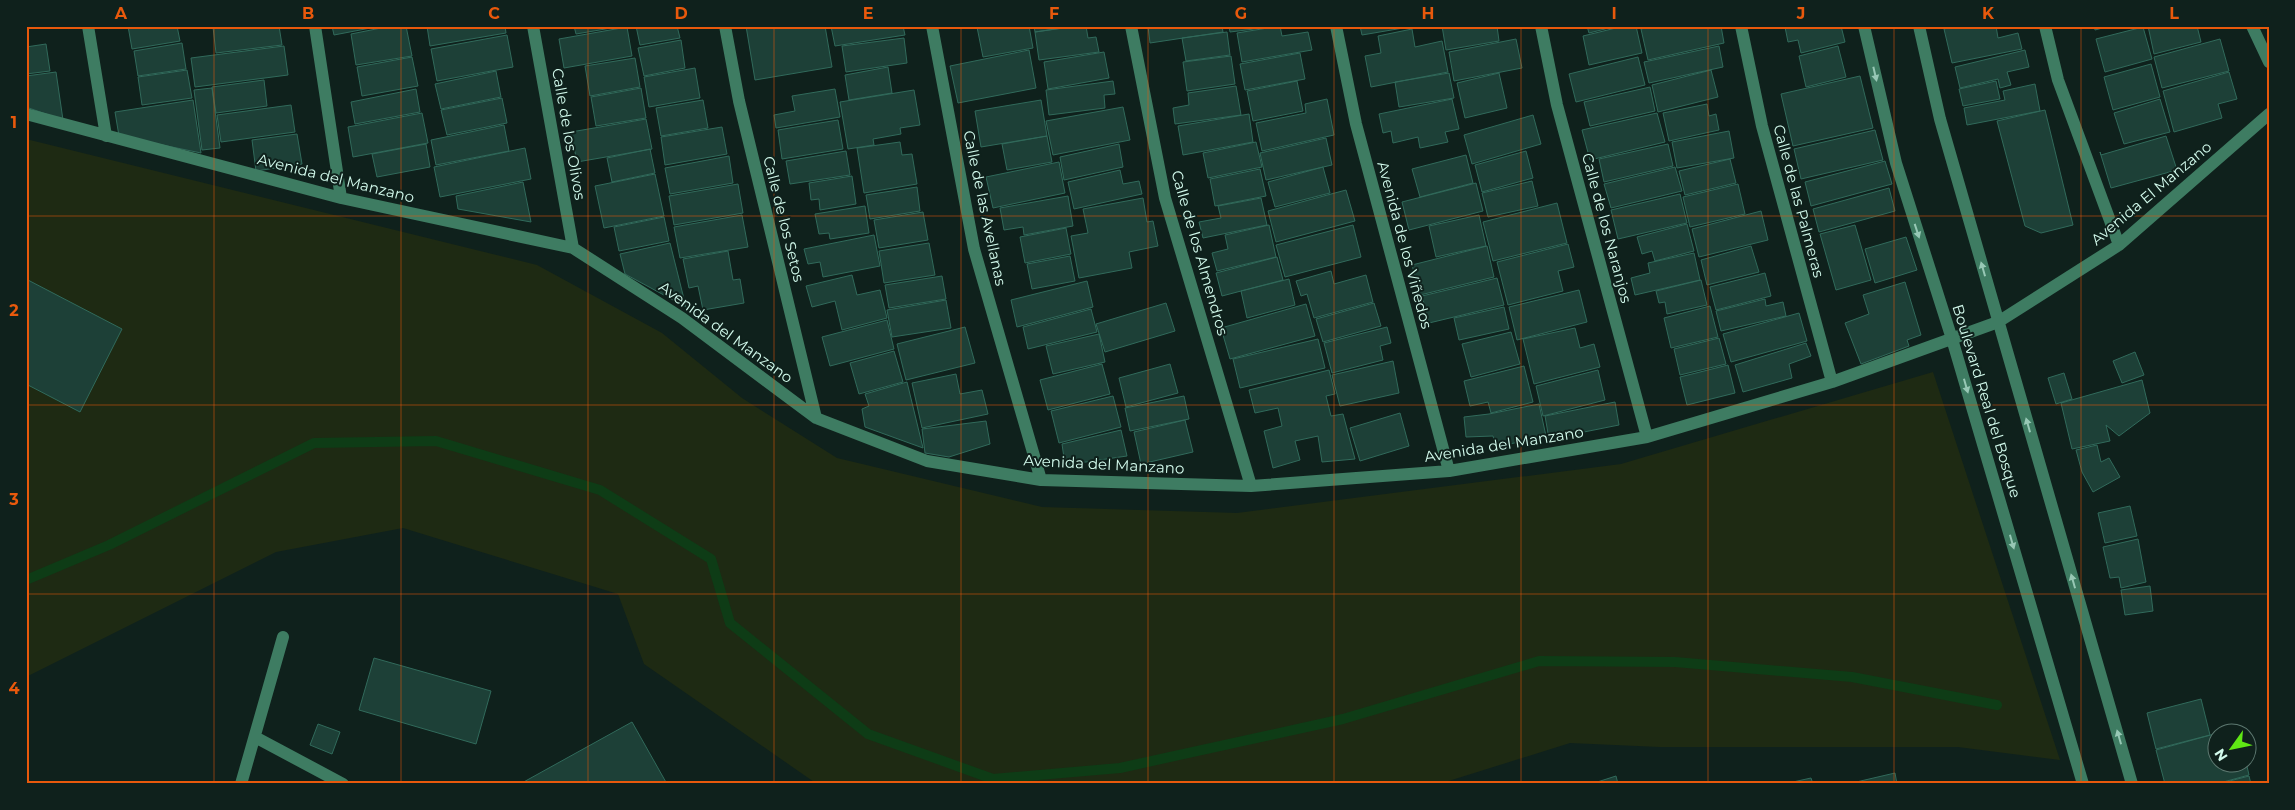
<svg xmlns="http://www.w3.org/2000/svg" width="2295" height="810" font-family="Montserrat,sans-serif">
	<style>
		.green { fill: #1e2a13 }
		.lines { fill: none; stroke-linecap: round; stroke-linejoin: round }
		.stream { stroke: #0e3c16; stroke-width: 10 }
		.building { fill: #1d4037; stroke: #316a5b }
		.minor { stroke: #3e7c62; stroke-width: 12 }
		.oneway { fill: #97c8b5 }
		.grid { fill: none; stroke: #e8590c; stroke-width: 1; stroke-opacity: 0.55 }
		.labels { text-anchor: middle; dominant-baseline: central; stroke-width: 4; stroke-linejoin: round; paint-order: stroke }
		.street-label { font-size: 15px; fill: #d3fbed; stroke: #0f211c }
		.neatline { fill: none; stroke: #e8590c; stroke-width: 2 }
		.grid-label { font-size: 16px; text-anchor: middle; font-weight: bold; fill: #e8590c }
	</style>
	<rect width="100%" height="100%" fill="#0f211c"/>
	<path class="green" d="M 26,139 L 537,265 L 662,333 L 742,398 L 837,458 L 1042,507 L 1237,513 L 1621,464 L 1933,372 L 2060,760 L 1958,747 L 1660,747 L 1570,743 L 1439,784 L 817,784 L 644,664 L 618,594 L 403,528 L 276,552 L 26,677 Z"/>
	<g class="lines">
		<path class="stream" d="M 26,580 L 109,545 L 314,443 L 436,441 L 600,490 L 711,559 L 730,623 L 868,734 L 993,779 L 1120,768 L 1343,719 L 1539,661 L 1675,662 L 1852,677 L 1997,705"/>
	</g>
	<path class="building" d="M 128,26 L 177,26 L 180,41 L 132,49 Z
		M 279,26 L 282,45 L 216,53 L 213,27 Z
		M 332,26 L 381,26 L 334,35 Z
		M 391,26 L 406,26 L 412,56 L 356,65 L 351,34 Z
		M 427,26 L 505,26 L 506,33 L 430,46 Z
		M 574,26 L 623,26 L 576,34 Z
		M 636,26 L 677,26 L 680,38 L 640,45 Z
		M 746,26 L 825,26 L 832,67 L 755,80 Z
		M 831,26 L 903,26 L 905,35 L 835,46 Z
		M 1029,26 L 1033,48 L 983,57 L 977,27 Z
		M 1034,26 L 1075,26 L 1035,32 Z
		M 1078,26 L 1086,26 L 1088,38 L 1096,37 L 1099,52 L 1039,60 L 1035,32 Z
		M 1148,26 L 1222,26 L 1223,32 L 1150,43 Z
		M 1229,26 L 1278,26 L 1230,32 Z
		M 1280,26 L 1282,36 L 1308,32 L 1312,50 L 1242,62 L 1237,33 Z
		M 1360,26 L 1415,26 L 1362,35 Z
		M 1442,26 L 1497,26 L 1499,41 L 1446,50 Z
		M 1587,26 L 1617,26 L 1589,33 Z
		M 1624,26 L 1636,26 L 1642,53 L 1589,65 L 1583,36 Z
		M 1654,26 L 1721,26 L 1724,43 L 1648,60 L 1641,29 Z
		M 1841,26 L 1845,42 L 1801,53 L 1798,40 L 1788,42 L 1785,27 Z
		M 1956,26 L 1996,26 L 1998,38 L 2018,33 L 2022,49 L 1952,63 L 1944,29 Z
		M 2094,26 L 2110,26 L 2095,30 Z
		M 2148,26 L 2197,26 L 2201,42 L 2154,54 Z
		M 627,27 L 632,56 L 564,68 L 559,39 Z
		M 2143,27 L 2152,59 L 2105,72 L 2096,39 Z
		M 1412,29 L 1415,47 L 1442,41 L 1448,72 L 1371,87 L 1365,56 L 1381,53 L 1378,36 Z
		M 1227,32 L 1230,55 L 1186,61 L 1182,38 Z
		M 507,35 L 513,67 L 437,81 L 431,49 Z
		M 904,38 L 907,63 L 846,72 L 842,46 Z
		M 1516,39 L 1522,68 L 1454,81 L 1449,52 Z
		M 2220,39 L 2229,71 L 2162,88 L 2154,57 Z
		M 681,40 L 685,68 L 644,76 L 638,48 Z
		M 182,43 L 186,69 L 138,76 L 134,51 Z
		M 46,44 L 50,71 L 26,74 L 26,47 Z
		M 284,46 L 288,75 L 195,87 L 191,58 Z
		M 1719,46 L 1723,67 L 1649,83 L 1644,62 Z
		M 1838,46 L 1846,77 L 1806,87 L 1799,56 Z
		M 1029,50 L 1036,88 L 958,103 L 950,66 Z
		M 2025,50 L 2029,67 L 2007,72 L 2011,85 L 2000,88 L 1998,79 L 1960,88 L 1955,67 Z
		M 1104,52 L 1109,78 L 1048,89 L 1044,62 Z
		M 1300,53 L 1305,79 L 1245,90 L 1240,64 Z
		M 1231,56 L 1235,84 L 1187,91 L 1183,62 Z
		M 412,57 L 418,86 L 362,96 L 357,67 Z
		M 1638,57 L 1645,85 L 1576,102 L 1569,74 Z
		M 635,58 L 640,87 L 590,96 L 585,66 Z
		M 2151,64 L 2160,97 L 2113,110 L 2104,77 Z
		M 888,67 L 892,93 L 849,100 L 845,75 Z
		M 695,68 L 700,98 L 649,107 L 644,77 Z
		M 187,70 L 192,98 L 142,105 L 138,77 Z
		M 1711,70 L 1718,97 L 1658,112 L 1652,85 Z
		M 496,71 L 501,97 L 441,109 L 435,84 Z
		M 56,72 L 63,120 L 26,107 L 26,76 Z
		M 2229,72 L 2237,99 L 2218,104 L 2222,118 L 2174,132 L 2163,91 Z
		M 1449,73 L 1454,98 L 1399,107 L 1395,82 Z
		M 1499,73 L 1507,108 L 1465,118 L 1457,83 Z
		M 1860,76 L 1873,128 L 1793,146 L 1781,94 Z
		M 264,80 L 267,106 L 216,113 L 212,87 Z
		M 1113,81 L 1115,94 L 1104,95 L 1105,108 L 1049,115 L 1046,90 Z
		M 1297,81 L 1303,111 L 1253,121 L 1247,91 Z
		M 1996,81 L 2000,99 L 1963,106 L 1959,89 Z
		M 2035,84 L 2040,111 L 1967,125 L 1964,108 L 2005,100 L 2003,91 Z
		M 1236,86 L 1241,115 L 1175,124 L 1173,108 L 1189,105 L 1188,93 Z
		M 1650,87 L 1655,111 L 1590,126 L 1584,102 Z
		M 212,88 L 220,148 L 202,150 L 194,90 Z
		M 641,88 L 646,118 L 596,126 L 591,97 Z
		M 416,89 L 420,112 L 355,124 L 351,102 Z
		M 835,89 L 840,117 L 776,128 L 774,115 L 795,111 L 792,96 Z
		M 914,90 L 920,125 L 900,128 L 901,134 L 873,139 L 874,145 L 848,149 L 840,102 Z
		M 502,98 L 507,123 L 447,135 L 441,110 Z
		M 1327,99 L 1334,135 L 1262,151 L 1256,123 L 1306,113 L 1305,104 Z
		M 1452,99 L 1459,129 L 1445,132 L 1448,142 L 1420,148 L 1418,137 L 1393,143 L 1391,131 L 1383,133 L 1379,114 Z
		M 2160,99 L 2170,132 L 2124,144 L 2114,113 Z
		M 193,100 L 201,153 L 119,136 L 115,112 Z
		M 703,100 L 708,128 L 661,136 L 656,108 Z
		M 1041,100 L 1047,136 L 981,147 L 975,111 Z
		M 1707,104 L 1709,116 L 1716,114 L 1719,130 L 1669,141 L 1663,113 Z
		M 291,105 L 295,132 L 221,142 L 217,115 Z
		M 1123,107 L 1130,140 L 1053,155 L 1046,121 Z
		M 2045,110 L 2073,225 L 2041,233 L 2025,226 L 1997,121 Z
		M 422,113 L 428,143 L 353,157 L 348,127 Z
		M 1657,113 L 1665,142 L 1590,160 L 1582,130 Z
		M 1249,114 L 1253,142 L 1183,155 L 1178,126 Z
		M 1533,115 L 1541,144 L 1472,164 L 1464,135 Z
		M 646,119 L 652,149 L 577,162 L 571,132 Z
		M 838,120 L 843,149 L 782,159 L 778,130 Z
		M 504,125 L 509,151 L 436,165 L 431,140 Z
		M 722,127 L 727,154 L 665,165 L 661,137 Z
		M 1875,130 L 1883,160 L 1801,179 L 1794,149 Z
		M 1729,131 L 1734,158 L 1677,168 L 1672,142 Z
		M 297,134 L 302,164 L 256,171 L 252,140 Z
		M 1047,136 L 1052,162 L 1007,170 L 1002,144 Z
		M 2166,136 L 2177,170 L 2111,188 L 2100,152 L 2101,155 Z
		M 1326,138 L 1332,165 L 1266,180 L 1260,153 Z
		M 900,142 L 902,155 L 912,154 L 917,184 L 864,193 L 857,148 Z
		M 1256,142 L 1262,167 L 1208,178 L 1203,153 Z
		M 426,144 L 430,167 L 377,177 L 372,154 Z
		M 1119,144 L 1123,167 L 1064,180 L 1060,157 Z
		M 1668,144 L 1673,166 L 1604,182 L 1599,159 Z
		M 525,148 L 531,179 L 440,197 L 434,167 Z
		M 650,149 L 655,173 L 612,182 L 607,158 Z
		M 846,151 L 850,175 L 790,184 L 786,161 Z
		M 1526,151 L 1533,178 L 1482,192 L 1475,165 Z
		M 1466,155 L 1473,183 L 1420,197 L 1412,169 Z
		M 729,156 L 733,183 L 670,194 L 665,168 Z
		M 1730,159 L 1736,183 L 1685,195 L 1679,171 Z
		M 1885,161 L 1892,184 L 1811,206 L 1805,182 Z
		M 1059,162 L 1065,193 L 993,208 L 986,177 Z
		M 1323,167 L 1330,193 L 1275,207 L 1268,182 Z
		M 1675,167 L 1682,191 L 1611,208 L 1604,184 Z
		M 1260,169 L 1266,196 L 1215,206 L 1210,179 Z
		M 1120,170 L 1123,184 L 1139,181 L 1142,194 L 1074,209 L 1068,182 Z
		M 655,174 L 664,216 L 604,228 L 595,186 Z
		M 852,176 L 856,204 L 820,210 L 819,199 L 811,200 L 809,183 Z
		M 1532,181 L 1538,206 L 1488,217 L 1482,193 Z
		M 523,182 L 531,222 L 458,209 L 456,196 Z
		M 1476,183 L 1483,211 L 1409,230 L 1402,202 Z
		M 738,184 L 743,213 L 674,225 L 669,196 Z
		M 1738,184 L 1745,214 L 1690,227 L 1683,197 Z
		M 917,187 L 920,211 L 870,219 L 866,195 Z
		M 1889,188 L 1895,211 L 1819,232 L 1813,209 Z
		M 1346,190 L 1355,221 L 1276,242 L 1268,211 Z
		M 1680,194 L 1687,223 L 1618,239 L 1611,210 Z
		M 1068,196 L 1073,226 L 1024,235 L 1023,227 L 1004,230 L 1000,208 Z
		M 1143,198 L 1147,222 L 1153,221 L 1158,246 L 1129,252 L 1132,268 L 1079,278 L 1071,236 L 1088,233 L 1083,209 Z
		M 1261,198 L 1267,225 L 1203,238 L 1199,222 L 1221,218 L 1218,206 Z
		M 1557,203 L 1567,243 L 1493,261 L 1483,222 Z
		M 865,206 L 869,233 L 830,239 L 829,233 L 819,234 L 815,214 Z
		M 1761,211 L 1768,240 L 1699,257 L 1692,229 Z
		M 923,212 L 928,240 L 879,248 L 874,220 Z
		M 742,215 L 748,247 L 680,258 L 674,227 Z
		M 1479,215 L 1486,246 L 1436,257 L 1429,226 Z
		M 664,217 L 669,241 L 619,251 L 614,227 Z
		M 1687,224 L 1694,251 L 1655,261 L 1652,251 L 1642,254 L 1637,237 Z
		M 1269,225 L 1276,257 L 1217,271 L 1212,253 L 1228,249 L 1225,235 Z
		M 1353,225 L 1361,257 L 1285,277 L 1276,245 Z
		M 1855,225 L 1871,280 L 1836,290 L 1820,234 Z
		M 1066,228 L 1071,254 L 1025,263 L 1020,237 Z
		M 874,235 L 880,266 L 823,277 L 820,262 L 808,264 L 804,249 Z
		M 1906,237 L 1917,270 L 1875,283 L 1865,249 Z
		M 670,243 L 686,307 L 625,274 L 620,254 Z
		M 929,243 L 935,275 L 884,283 L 879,251 Z
		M 1568,244 L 1574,267 L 1558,271 L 1563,291 L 1508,305 L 1497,262 Z
		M 1487,246 L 1494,277 L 1420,295 L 1412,265 Z
		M 1751,246 L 1759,272 L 1707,285 L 1701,260 Z
		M 728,251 L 733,280 L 740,279 L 744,303 L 703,310 L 698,286 L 689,288 L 683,259 Z
		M 1694,253 L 1700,280 L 1635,295 L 1631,278 L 1650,273 L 1648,263 Z
		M 1070,256 L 1075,281 L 1032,289 L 1027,264 Z
		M 1277,257 L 1283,280 L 1222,296 L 1216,273 Z
		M 1331,271 L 1334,284 L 1366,275 L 1373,302 L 1314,318 L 1307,294 L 1301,296 L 1296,281 Z
		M 1765,273 L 1771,296 L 1716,310 L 1710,287 Z
		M 852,275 L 857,295 L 880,290 L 887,318 L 842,330 L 835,301 L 812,307 L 806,286 Z
		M 942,276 L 946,299 L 889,308 L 885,285 Z
		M 1497,278 L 1504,305 L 1429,323 L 1422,296 Z
		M 26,279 L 122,329 L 80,412 L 26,384 Z
		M 1289,279 L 1295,305 L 1247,318 L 1241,291 Z
		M 1701,280 L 1707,305 L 1667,314 L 1665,302 L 1659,303 L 1656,291 Z
		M 1087,281 L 1093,307 L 1017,327 L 1011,300 Z
		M 1905,282 L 1921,335 L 1907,340 L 1909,346 L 1861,364 L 1845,323 L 1869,314 L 1863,295 Z
		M 1579,290 L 1587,322 L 1517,340 L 1509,307 Z
		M 1765,299 L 1766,306 L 1783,302 L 1786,316 L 1721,331 L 1716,311 Z
		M 946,300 L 951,328 L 892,337 L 887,310 Z
		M 1166,303 L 1175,331 L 1105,352 L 1096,324 Z
		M 1374,303 L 1381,326 L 1323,342 L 1316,319 Z
		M 1306,304 L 1315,336 L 1230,359 L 1221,328 Z
		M 1710,306 L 1718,337 L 1671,348 L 1664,318 Z
		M 1504,307 L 1509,329 L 1459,340 L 1454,318 Z
		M 1091,309 L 1097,332 L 1028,349 L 1023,327 Z
		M 1799,313 L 1807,341 L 1731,362 L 1723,334 Z
		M 887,320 L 894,349 L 830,366 L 822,337 Z
		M 965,327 L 975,363 L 906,380 L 897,344 Z
		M 1387,327 L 1391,343 L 1380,346 L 1383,360 L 1332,373 L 1324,343 Z
		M 1575,328 L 1580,348 L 1594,344 L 1600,367 L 1534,384 L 1523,339 Z
		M 1511,332 L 1520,364 L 1471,377 L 1462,344 Z
		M 1099,334 L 1105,362 L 1053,374 L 1046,346 Z
		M 1719,338 L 1726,364 L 1680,375 L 1674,349 Z
		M 1318,339 L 1325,368 L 1240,388 L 1233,359 Z
		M 1806,343 L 1811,356 L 1789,364 L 1792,378 L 1743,392 L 1735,365 Z
		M 894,351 L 903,382 L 859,394 L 850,363 Z
		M 2135,352 L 2144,375 L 2122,383 L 2113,361 Z
		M 1393,361 L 1399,393 L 1340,406 L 1332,375 Z
		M 1102,364 L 1110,394 L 1048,410 L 1040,380 Z
		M 1170,364 L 1178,393 L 1126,407 L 1119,378 Z
		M 1728,365 L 1735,393 L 1687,405 L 1680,377 Z
		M 1524,366 L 1533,402 L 1491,413 L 1488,402 L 1470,406 L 1464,381 Z
		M 1329,370 L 1335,394 L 1326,396 L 1331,416 L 1343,414 L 1355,459 L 1322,462 L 1318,436 L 1295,441 L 1300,460 L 1273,468 L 1264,431 L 1282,426 L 1278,408 L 1255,413 L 1249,390 Z
		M 1598,370 L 1605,400 L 1543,416 L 1536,386 Z
		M 2064,373 L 2072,399 L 2056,404 L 2048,378 Z
		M 956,374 L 960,394 L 982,390 L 988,414 L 922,428 L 912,383 Z
		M 2142,380 L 2150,413 L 2119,436 L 2106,425 L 2110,441 L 2072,449 L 2061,403 Z
		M 907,382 L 923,448 L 865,427 L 862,409 L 869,406 L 865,394 Z
		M 1113,396 L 1121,427 L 1059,443 L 1051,411 Z
		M 1184,396 L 1189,419 L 1130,431 L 1125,408 Z
		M 1615,402 L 1619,425 L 1549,439 L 1545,416 Z
		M 1539,404 L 1546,436 L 1496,447 L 1493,436 L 1466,437 L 1464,417 L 1489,414 Z
		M 1400,413 L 1409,446 L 1360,461 L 1350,428 Z
		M 1185,420 L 1193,452 L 1141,464 L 1134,432 Z
		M 986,421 L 990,444 L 949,457 L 925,453 L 922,429 Z
		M 1121,430 L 1127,456 L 1065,465 L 1062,444 Z
		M 2097,445 L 2101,462 L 2109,458 L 2120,477 L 2093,492 L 2082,472 L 2076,450 Z
		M 2130,506 L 2137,536 L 2105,543 L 2098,513 Z
		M 2138,539 L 2146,582 L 2121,588 L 2119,577 L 2110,578 L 2103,547 Z
		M 2150,586 L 2153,611 L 2125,615 L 2121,590 Z
		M 374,658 L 491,691 L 476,744 L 359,710 Z
		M 2201,699 L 2210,735 L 2156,749 L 2147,713 Z
		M 632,722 L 667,784 L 520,784 Z
		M 318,724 L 340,732 L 332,754 L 310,745 Z
		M 2237,728 L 2238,732 L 2220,732 Z
		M 2218,733 L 2218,762 L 2246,762 L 2249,775 L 2216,784 L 2165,784 L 2156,750 Z
		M 1895,773 L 1897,784 L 1852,784 L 1852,783 Z
		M 1616,776 L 1618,784 L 1591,784 Z
		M 2249,776 L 2251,784 L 2218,784 Z
		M 1811,778 L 1813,784 L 1784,784 Z"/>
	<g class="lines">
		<path class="minor" d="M 88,26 L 106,136
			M 315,26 L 341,198
			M 533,26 L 573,248
			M 725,26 L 739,101 L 816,418
			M 932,26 L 974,249 L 1041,480
			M 1131,26 L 1165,198 L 1251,486
			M 1336,26 L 1356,124 L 1449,471
			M 1541,26 L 1557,105 L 1647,437
			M 1741,26 L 1762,126 L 1832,382
			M 1864,26 L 1896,163 L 1952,339 L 2083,784
			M 1919,26 L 1940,119 L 2132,784
			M 2045,26 L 2058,80 L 2119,245
			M 2252,26 L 2269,62
			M 26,114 L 341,198 L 573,248 L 682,318 L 816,418 L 927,461 L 1041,480 L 1251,486 L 1449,471 L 1647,437 L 1832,382 L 1998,322 L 2119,245 L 2269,114
			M 255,737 L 343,784
			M 241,784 L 283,637"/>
	</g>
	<defs><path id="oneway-solid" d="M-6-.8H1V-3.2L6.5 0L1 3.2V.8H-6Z" transform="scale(1.25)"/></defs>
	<g class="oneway">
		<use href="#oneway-solid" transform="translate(1875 74) rotate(77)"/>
		<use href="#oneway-solid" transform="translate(1917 231) rotate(72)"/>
		<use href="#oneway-solid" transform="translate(1983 269) rotate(-106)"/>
		<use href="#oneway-solid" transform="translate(1966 386) rotate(74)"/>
		<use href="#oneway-solid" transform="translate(2028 425) rotate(-106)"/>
		<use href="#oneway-solid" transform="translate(2012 542) rotate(74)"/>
		<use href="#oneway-solid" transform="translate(2073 581) rotate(-106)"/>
		<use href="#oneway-solid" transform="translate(2119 737) rotate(-106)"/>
	</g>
	<path class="grid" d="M 214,26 L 214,784M 401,26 L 401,784M 588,26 L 588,784M 774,26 L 774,784M 961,26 L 961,784M 1148,26 L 1148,784M 1334,26 L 1334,784M 1521,26 L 1521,784M 1708,26 L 1708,784M 1894,26 L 1894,784M 2081,26 L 2081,784M 26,216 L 2269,216M 26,405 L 2269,405M 26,594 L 2269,594"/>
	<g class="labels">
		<g class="street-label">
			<text transform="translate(569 134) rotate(80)">Calle de los Olivos</text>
			<text transform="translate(336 178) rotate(14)">Avenida del Manzano</text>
			<text transform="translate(2151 193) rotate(-40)">Avenida El Manzano</text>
			<text transform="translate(1799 201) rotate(75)">Calle de las Palmeras</text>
			<text transform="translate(985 208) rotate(78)">Calle de las Avellanas</text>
			<text transform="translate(784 219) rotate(76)">Calle de los Setos</text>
			<text transform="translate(1607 228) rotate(75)">Calle de los Naranjos</text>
			<text transform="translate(1405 245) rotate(75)">Avenida de los Viñedos</text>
			<text transform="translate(1200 253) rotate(74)">Calle de los Almendros</text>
			<text transform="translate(726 332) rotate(36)">Avenida del Manzano</text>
			<text transform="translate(1987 401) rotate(73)">Boulevard Real del Bosque</text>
			<text transform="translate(1504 444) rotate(-9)">Avenida del Manzano</text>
			<text transform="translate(1104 464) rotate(3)">Avenida del Manzano</text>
		</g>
	</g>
	<rect width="2295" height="810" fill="none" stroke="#0f211c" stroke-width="55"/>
	<g transform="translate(2232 748) rotate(237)"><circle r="24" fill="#0f211c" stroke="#5d7870"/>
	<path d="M0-4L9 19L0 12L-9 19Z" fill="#5fe714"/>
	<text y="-8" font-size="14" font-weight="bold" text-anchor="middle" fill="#d3fbed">N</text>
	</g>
	<rect x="28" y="28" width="2240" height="754" class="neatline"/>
	<g class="grid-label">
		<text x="121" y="19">A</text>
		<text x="308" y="19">B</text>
		<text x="494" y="19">C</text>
		<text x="681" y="19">D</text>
		<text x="868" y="19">E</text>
		<text x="1054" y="19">F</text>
		<text x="1241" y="19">G</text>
		<text x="1428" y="19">H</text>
		<text x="1614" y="19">I</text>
		<text x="1801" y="19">J</text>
		<text x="1988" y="19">K</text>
		<text x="2174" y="19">L</text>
		<text x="14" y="128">1</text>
		<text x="14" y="316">2</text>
		<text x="14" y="505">3</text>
		<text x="14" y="694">4</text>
	</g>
</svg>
